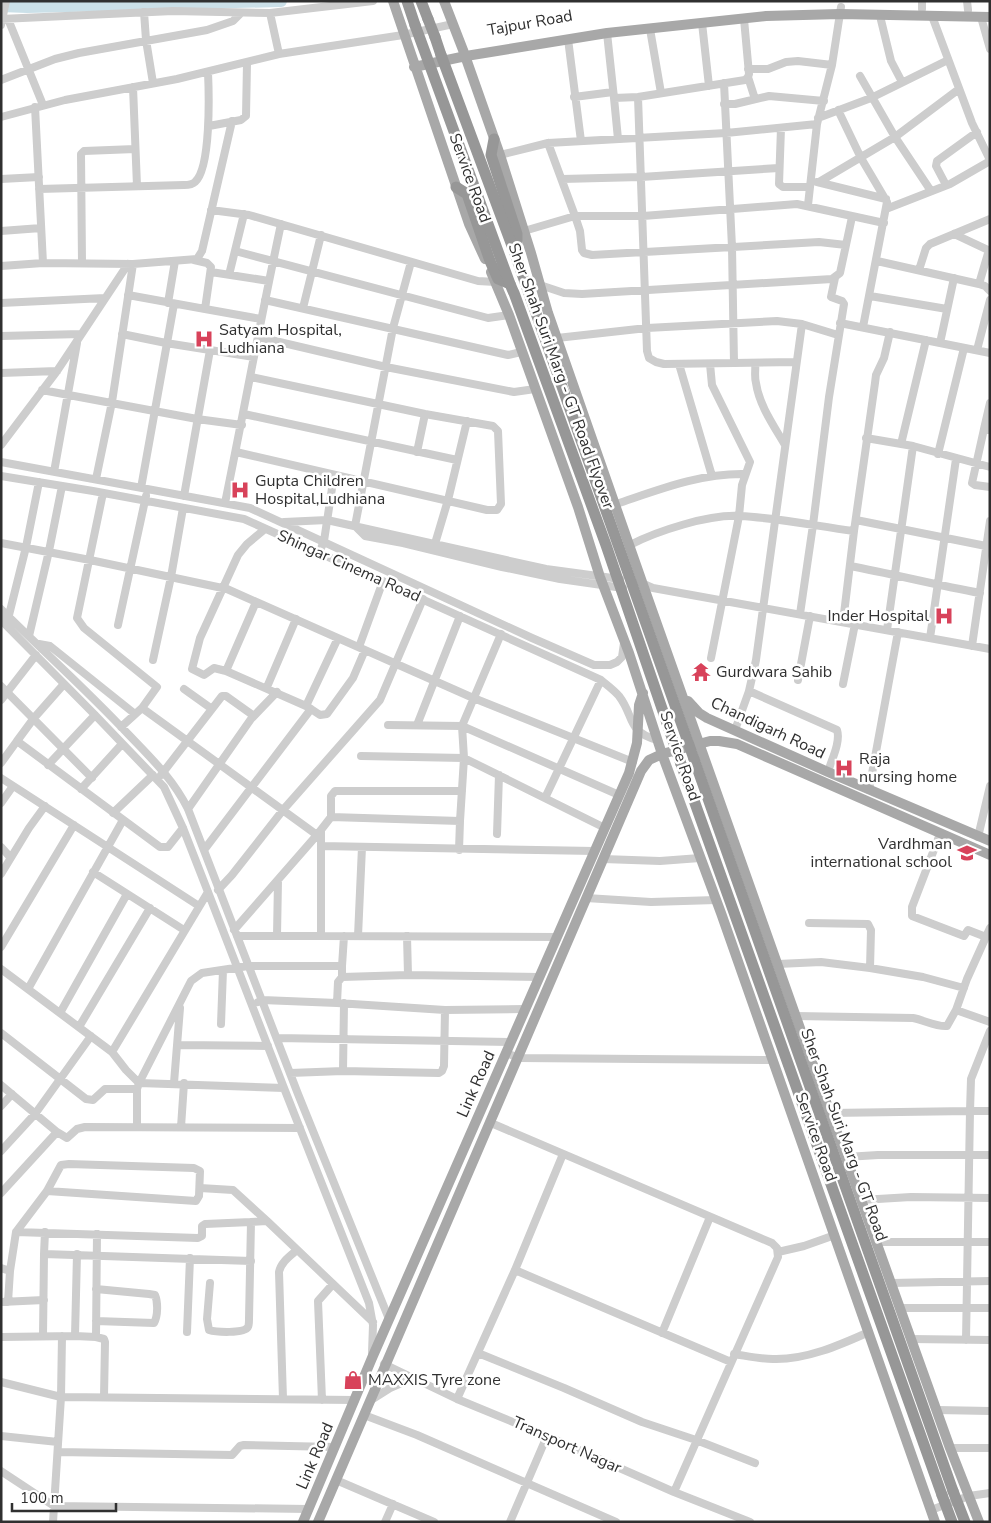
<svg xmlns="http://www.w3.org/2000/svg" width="991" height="1523" font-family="'Nunito Sans',sans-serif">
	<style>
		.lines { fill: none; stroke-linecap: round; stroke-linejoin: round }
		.river { stroke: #cbe0e8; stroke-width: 12 }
		.minor { stroke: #cdcdcd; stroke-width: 8 }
		.major { stroke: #a8a8a8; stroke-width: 10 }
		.highway { stroke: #979797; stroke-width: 11 }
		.highway-bridge { stroke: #979797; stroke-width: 11 }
		.labels { text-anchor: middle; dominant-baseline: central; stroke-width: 5; stroke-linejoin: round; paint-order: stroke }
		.street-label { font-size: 16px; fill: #303030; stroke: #fff }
		.poi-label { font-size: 16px; fill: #303030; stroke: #fff; text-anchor: start }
	</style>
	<rect width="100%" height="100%" fill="#fff"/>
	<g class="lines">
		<path class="river" d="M 1,6 L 27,7 L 281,1"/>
		<path class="minor" d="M 922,1 L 922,9
			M 967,1 L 968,10
			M 144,12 L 146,40 L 153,83
			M 270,13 L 279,54
			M 880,16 L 891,61 L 902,82
			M 932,16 L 972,123 L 990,160
			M 981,17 L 990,49
			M 1,19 L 173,11 L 270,13 L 373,1
			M 8,19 L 43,105
			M 702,23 L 709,86
			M 1,25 L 6,1
			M 650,29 L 661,93
			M 607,33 L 614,98 L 638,97 L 745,80 L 748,77 L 749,74 L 744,19
			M 568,39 L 581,141
			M 748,69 L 768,69 L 786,62 L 798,61 L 832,65
			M 860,76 L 895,137 L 931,191
			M 748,77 L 755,99
			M 1,80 L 55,59 L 79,53 L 207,30 L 233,21 L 241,13
			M 133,87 L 137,186
			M 574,97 L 613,92
			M 638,97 L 647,351 L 649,358 L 656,362 L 664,364 L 734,363 L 732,247 L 724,83
			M 614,98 L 618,139
			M 724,104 L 735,104 L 769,96 L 824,101
			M 35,107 L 43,263
			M 838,110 L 861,158 L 887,202 L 863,327
			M 1,117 L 65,100 L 177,79 L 279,54 L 403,35 L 453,24
			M 818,118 L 871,98 L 948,60
			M 209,126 L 241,120 L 246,116 L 247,63
			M 781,128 L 779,184 L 783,187 L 809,187
			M 548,143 L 575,216 L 643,216 L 797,204 L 884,223
			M 500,155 L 548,143 L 726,133 L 817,124 L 832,65 L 841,7
			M 1,179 L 39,177
			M 562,179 L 641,177 L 779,168
			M 817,182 L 886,199
			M 819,182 L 895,137 L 959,89
			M 946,185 L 936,166 L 937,161 L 977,132
			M 39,189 L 184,185 C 188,185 192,185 195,182 C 211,168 209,94 208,72
			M 808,205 L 817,124
			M 886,209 L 950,184 L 990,161
			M 211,210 L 249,215 L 478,281 L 495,282
			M 1,231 L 41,228
			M 524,231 L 575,216 L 580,231 L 582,250 L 584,253 L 592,255 L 819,242 L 846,245 L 852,217
			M 954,234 L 990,251
			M 235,251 L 488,318 L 509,315
			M 194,260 L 207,263 L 211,267 L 205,309 L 261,319
			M 877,261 L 979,284 L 985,286 L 990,291
			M 411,262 L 393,328 L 355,526 L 365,536 L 403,543 L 502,567 L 560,579 L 623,588
			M 82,263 L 81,154 L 84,151 L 135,149
			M 1,266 L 43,263 L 133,264 L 197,259 L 202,251 L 232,121
			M 919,270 L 926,248 L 930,244 L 990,219
			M 211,272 L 269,281
			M 229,275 L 244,214
			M 979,284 L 989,250
			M 540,285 L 564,293 L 582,294 L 832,279 L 840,273 L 846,245
			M 128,295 L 205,309
			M 870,296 L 947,309
			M 265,300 L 508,355 L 521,352
			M 1,303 L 105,298
			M 168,303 L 175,261
			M 303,308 L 321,235
			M 840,323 L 990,353
			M 802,324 L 756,660 L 749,691 L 837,730 C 841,742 831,761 828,772
			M 122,334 L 166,343 L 254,357
			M 1,336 L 81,334
			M 258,337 L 386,367 L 514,392 L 535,389
			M 557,338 L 647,328 L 777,321 L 802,324 L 838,335
			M 940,343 L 954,278
			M 977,350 L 990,300
			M 734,363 L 796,362
			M 755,363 C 756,369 754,376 756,383 C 759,405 774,426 785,445
			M 679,364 L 712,476
			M 710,364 L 712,385 L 750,462 L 742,485 L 739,516 L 711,658
			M 1,373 L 57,371
			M 42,390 L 197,419 L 242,425
			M 990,403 L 984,429 L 990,430
			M 244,414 L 457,460
			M 984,429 L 972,483 L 975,485 L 990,487
			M 866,438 L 913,446 L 990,467
			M 901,444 L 926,340
			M 1,445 L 57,371 L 128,264
			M 236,452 L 487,510 L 497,510 L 501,504 L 498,431 L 493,426 L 425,414 L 251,377
			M 417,452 L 425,414
			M 938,454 L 964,348
			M 1,462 L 250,508 L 532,638 L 594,665 L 610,665 L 617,662 L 622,657 L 624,643
			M 54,472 L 77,343
			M 1,476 L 93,491 L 244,519 L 601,680 C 607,685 614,690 619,696 C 635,717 626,731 657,740
			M 96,479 L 112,402 L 133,264
			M 141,488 L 174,304
			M 103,493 L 77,618 L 84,628 L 157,687 L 142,708
			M 184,496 L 210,350
			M 225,503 C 244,410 261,317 281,224
			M 616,504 C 658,490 700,473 745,474
			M 856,520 L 986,546
			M 284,522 L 327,520 L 546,569 L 620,579
			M 265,529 L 247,544 L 238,555 L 200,638 L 192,669 L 204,675 L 214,668 L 226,671 L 306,706 L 338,638
			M 1,543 L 90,560 L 227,589 L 471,697 L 633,762
			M 630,545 C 657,531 709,514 740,516 C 778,518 816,526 854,531 L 875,383 L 876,375 L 884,358 L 890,332
			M 434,547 L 448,500 L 467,421
			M 319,553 L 324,541 L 334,475
			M 850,566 C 893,574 936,585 980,593
			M 639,582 L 653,588 L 990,649
			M 1,609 C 43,651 88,691 129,735 C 151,758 173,779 188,809 L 298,1094 L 389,1319
			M 800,614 L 813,525 L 829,397 L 844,304 L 842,301 L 831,297 L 835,278
			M 8,619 L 26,547 L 39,482
			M 1,620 L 95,715 L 164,787 L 183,828 L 208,892 L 284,1088
			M 843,622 L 854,531
			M 118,625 L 146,496
			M 887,630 L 913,446
			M 29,636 L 49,551 L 62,486
			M 930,638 L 956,459
			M 39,644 L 50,646 L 135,714
			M 972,646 L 990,521
			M 359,647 L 383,581
			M 153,660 L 171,577 L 183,508
			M 226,671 L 256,602
			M 798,680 L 810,616
			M 843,684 L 855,624
			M 1,686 L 92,778
			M 267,687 L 296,619
			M 184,689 L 212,709
			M 1,700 L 36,655
			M 311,709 L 320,715 L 327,714 L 353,678 L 365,650
			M 388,725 L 462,726 L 501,634
			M 417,725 L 460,616
			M 121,727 L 142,708 L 317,835 L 331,817 L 460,821 L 464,758 L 462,726 L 619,795
			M 735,730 L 749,691
			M 17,741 L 34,718 L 64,684
			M 361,756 L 464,758 L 605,828
			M 1,763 L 17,741 L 160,847 L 168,847 L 183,828
			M 48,765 L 95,715
			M 161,775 L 222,696 L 226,696 L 254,716
			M 1,778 L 199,906
			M 81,789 L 122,744
			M 869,790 L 898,632
			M 545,798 L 601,680
			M 1,803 L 13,786
			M 188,809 L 251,719 L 277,692
			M 113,813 L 153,775
			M 331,817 L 331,796 L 335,791 L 462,791
			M 321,830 L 321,846 L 595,851
			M 497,834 L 499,775
			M 940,834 L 912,907 L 912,916 L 964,936 L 968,930 L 986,937
			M 978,837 L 990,786
			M 321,846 L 321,936 L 557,937
			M 1,847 L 10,857
			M 204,850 L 311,709 L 306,706
			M 459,850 L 460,821
			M 603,859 L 660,861 L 700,858
			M 93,872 L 184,930
			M 1,874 L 29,828 L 45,806
			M 218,890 L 232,875 L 283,810 L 380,700 L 423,599
			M 586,898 L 651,902 L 716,900
			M 809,923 L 868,924 L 871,930 L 870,968
			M 234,930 L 317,835
			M 237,936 L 321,936
			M 277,936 L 278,880
			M 358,936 L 362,847
			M 407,936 L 408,975
			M 1,947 L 74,825
			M 778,964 L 821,962 L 870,968 L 923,977 L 964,988
			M 342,966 L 344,936
			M 1,969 L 112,1052 L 126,1070 L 139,1083 L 284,1088 L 369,1303 L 373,1325 L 372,1353
			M 28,989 L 123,820
			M 258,1002 L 262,1000 L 337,1003 L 445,1010 L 525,1009
			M 337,1003 L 338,982 L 342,977
			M 956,1010 L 990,1022
			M 60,1013 L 127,894
			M 796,1016 L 913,1018 C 924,1020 936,1027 947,1026 L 956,1010 L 967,979 L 990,928
			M 221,1024 L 223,970
			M 79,1027 L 150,908
			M 1,1033 L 86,1099 L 93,1100 L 105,1089 L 137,1089
			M 277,1038 L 510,1042
			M 177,1045 L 268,1046
			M 112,1052 L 208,892
			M 506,1053 L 519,1058 L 772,1060
			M 343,1071 L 344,1003
			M 290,1073 L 343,1071 L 439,1073 L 442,1071 L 444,1066 L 445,1010
			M 174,1083 L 180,1008
			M 1,1085 L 57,1132 L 1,1193
			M 1,1106 L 12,1094
			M 830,1113 L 970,1111 L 971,1079 L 990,1031
			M 491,1123 L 772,1243 L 777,1248 L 778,1257 L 674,1492
			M 137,1127 L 137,1089 L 139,1083 L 191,981 L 202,973 L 248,966 L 342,966 L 342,977 L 408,975 L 539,977
			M 181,1127 L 184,1083
			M 57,1132 L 67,1138 L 77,1129 L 85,1127 L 300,1128
			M 1,1151 L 35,1114 L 91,1036
			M 846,1157 L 878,1155 L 990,1155
			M 200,1188 L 233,1190 L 267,1221
			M 861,1200 L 911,1197 L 990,1198
			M 16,1232 L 198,1238 L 202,1236 L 202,1226 L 205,1224 L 251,1222
			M 97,1234 L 96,1337 L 104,1339 L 105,1342 L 104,1397
			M 876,1242 L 990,1242
			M 778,1252 L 804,1246 L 835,1235
			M 44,1254 L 45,1232
			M 1,1268 L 10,1271 L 8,1302
			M 515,1270 L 731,1362
			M 10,1271 L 16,1232 L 47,1191 L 61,1165 L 69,1164 L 194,1168 L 200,1171 L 199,1196 L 196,1201 L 47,1191
			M 210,1283 L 207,1319 L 209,1330 C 215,1332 244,1334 248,1327 C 249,1326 249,1320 249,1319 L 251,1222 L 267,1221 L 373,1322
			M 891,1283 L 990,1281
			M 1,1302 L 44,1300
			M 900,1308 L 990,1308
			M 96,1321 L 154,1323 C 158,1316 158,1302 155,1295 L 149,1294 L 96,1289
			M 187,1332 L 190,1258
			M 662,1333 L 710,1217
			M 43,1336 L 44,1254 L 251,1261
			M 75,1336 L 77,1254
			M 1,1337 L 75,1336 L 96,1337
			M 911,1339 L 990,1340
			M 966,1340 L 970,1111 L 990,1111
			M 478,1353 L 564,1388 L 642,1422 L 696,1440 L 755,1463
			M 734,1354 C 747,1356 760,1359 773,1359 C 806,1360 840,1345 869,1332
			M 384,1364 L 457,1399 L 547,1436 L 674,1492 L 750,1522
			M 1,1382 L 61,1397 L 355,1400
			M 283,1399 L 279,1272 C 281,1262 290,1256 297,1250
			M 457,1399 L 515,1270 L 563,1154
			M 322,1400 L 318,1301 L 333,1284
			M 371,1400 L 390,1388 L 413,1378
			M 937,1410 L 990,1411
			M 364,1415 L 417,1435 L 616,1522
			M 1,1436 L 58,1442
			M 950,1448 L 990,1448
			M 58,1452 L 232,1455 L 240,1446 L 244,1445 L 335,1447
			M 1,1471 L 54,1506 L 309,1509
			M 336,1480 L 434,1522
			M 931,1510 L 969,1496 L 990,1493
			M 53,1522 L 61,1397 L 62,1336
			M 385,1522 L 393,1504
			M 510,1522 L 547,1436"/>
		<path class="major" d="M 393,1 L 469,224 L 485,259
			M 444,1 L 463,50 L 500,155 L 531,253 L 548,313 L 642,582 L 830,1113 L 950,1448 L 979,1522
			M 414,67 L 466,56 L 607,33 L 766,16 L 840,14 L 990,17
			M 491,272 L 509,315 L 578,507 L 600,577 L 629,653 L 662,754 L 721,913 L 935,1522
			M 688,701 L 699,713 L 707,718 L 828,772 L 990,841
			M 303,1522 L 372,1358 L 629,773 L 637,743 L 639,705 L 643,693
			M 318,1522 C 426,1272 533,1021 641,771 L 649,760 L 662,754 L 710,741 L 719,741 L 737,744 L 990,855"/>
		<path class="highway" d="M 407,1 L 415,25
			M 421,1 L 428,19
			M 435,37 L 441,55
			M 494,139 L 491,155 L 517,234 L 517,246 L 514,251 L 521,271
			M 456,187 L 467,194 L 490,261 L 498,279 L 510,284 L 513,291
			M 694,759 L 953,1491
			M 681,764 L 942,1495"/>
		<path class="highway-bridge" d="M 428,19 L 435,37
			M 415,25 L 510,284
			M 441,55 L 514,251
			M 521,271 L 694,759
			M 514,293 L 606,545 L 681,764
			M 953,1491 L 965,1522
			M 942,1495 L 952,1522"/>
	</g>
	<defs>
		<g id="hospital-bare" transform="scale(1.5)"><path d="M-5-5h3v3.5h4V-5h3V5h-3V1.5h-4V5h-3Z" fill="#d8425a" stroke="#fff" stroke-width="2.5" paint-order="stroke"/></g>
		<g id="temple-bare" transform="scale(1.5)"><path d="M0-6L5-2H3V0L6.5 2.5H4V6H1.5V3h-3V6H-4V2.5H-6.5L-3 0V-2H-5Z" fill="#d8425a" stroke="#fff" stroke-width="2.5" paint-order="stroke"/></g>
		<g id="school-bare" transform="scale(1.5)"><path d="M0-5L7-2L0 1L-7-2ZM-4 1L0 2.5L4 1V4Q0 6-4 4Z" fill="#d8425a" stroke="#fff" stroke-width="2.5" paint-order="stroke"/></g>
		<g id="shop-bare" transform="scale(1.5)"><path d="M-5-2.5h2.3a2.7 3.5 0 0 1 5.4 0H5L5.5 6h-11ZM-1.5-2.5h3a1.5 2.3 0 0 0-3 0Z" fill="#d8425a" stroke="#fff" stroke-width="2.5" paint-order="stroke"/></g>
	</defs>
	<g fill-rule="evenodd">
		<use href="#hospital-bare" x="204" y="339"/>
		<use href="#hospital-bare" x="240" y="490"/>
		<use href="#hospital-bare" x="944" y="616"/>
		<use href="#temple-bare" x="701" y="672"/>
		<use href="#hospital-bare" x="844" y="768"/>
		<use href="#school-bare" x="967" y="853"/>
		<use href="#shop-bare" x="353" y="1380"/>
	</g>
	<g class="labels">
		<g class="street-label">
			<text transform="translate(530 23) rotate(-10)">Tajpur Road</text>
			<text transform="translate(470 178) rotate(70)">Service Road</text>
			<text transform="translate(561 376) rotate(70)">Sher Shah Suri Marg - GT Road Flyover</text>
			<text transform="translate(349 566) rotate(24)">Shingar Cinema Road</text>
			<text transform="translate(768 728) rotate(25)">Chandigarh Road</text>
			<text transform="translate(680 756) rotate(71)">Service Road</text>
			<text transform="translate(476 1084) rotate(-66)">Link Road</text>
			<text transform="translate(844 1135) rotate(70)">Sher Shah Suri Marg - GT Road</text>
			<text transform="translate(816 1137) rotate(70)">Service Road</text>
			<text transform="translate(567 1445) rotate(24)">Transport Nagar</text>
			<text transform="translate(315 1456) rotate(-67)">Link Road</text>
		</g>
		<g class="poi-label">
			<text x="219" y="330">Satyam Hospital,<tspan x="219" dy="18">Ludhiana</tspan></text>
			<text x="255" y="481">Gupta Children<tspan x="255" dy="18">Hospital,Ludhiana</tspan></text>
			<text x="929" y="616" text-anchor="end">Inder Hospital</text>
			<text x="716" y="672">Gurdwara Sahib</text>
			<text x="859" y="759">Raja<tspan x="859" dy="18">nursing home</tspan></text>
			<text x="952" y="844" text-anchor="end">Vardhman<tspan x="952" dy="18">international school</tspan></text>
			<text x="368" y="1380">MAXXIS Tyre zone</text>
		</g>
	</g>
	<rect width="991" height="1523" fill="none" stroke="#303030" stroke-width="5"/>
	<path d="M12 1503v8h104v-8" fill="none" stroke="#303030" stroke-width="2.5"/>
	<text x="20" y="1503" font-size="15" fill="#303030" stroke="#ffffff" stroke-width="4" paint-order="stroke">100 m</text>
</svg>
